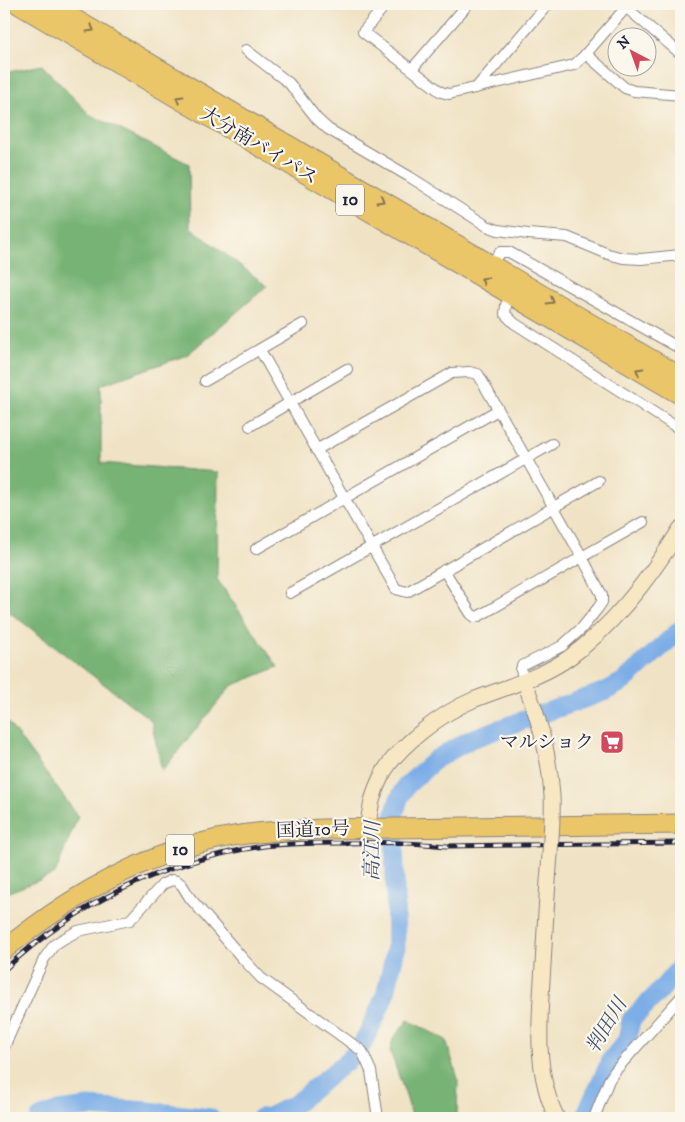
<svg xmlns="http://www.w3.org/2000/svg" width="685" height="1122" font-family="'IM FELL DW Pica','Noto Serif JP',serif">
	<style>
		.forest { fill: #77b374; stroke: #4c6a58 }
		.lines { fill: none; stroke-linecap: round; stroke-linejoin: round }
		.river { stroke: #7bade7; stroke-width: 19 }
		.street-casing { stroke: #898280; stroke-width: 12 }
		.secondary-casing { stroke: #898280; stroke-width: 17 }
		.highway-casing { stroke: #898280; stroke-width: 21 }
		.street { stroke: #fff; stroke-width: 10 }
		.secondary { stroke: #f7e8c3; stroke-width: 15 }
		.highway { stroke: #eac669; stroke-width: 19 }
		.rail-casing { stroke: #22223b; stroke-width: 5 }
		.rail { stroke: #fbf7ec; stroke-width: 3; stroke-dasharray: 9; stroke-linecap: butt }
		.secondary-bridge-casing { stroke: #898280; stroke-width: 17; stroke-linecap: butt }
		.secondary-bridge { stroke: #f7e8c3; stroke-width: 15 }
		.oneway { stroke: #867452 }
		.labels { text-anchor: middle; dominant-baseline: central; stroke-width: 4.5; stroke-linejoin: round; paint-order: stroke }
		.shield { fill: #fbf7ec; stroke: #636270; stroke-width: 1 }
		.shield-label { font-size: 18px; font-weight: bold; fill: #22223b }
		.street-label { font-size: 19px; fill: #22223b; stroke: #fbf7ec }
		.poi-label { font-size: 19px; fill: #22223b; stroke: #fbf7ec; text-anchor: end }
		.water-label { font-size: 20px; font-style: italic; fill: #415377; stroke: #fbf7ec }
	</style>
	<rect width="100%" height="100%" fill="#fbf7ec"/>
	<filter id="ink" filterUnits="userSpaceOnUse"><feTurbulence type="fractalNoise" baseFrequency=".02" numOctaves="2"/><feDisplacementMap in="SourceGraphic" scale="10" xChannelSelector="R" yChannelSelector="G"/><feConvolveMatrix kernelMatrix="1 2 1 2 8 2 1 2 1" color-interpolation-filters="sRGB"/></filter>
	<filter id="wash" filterUnits="userSpaceOnUse"><feTurbulence type="fractalNoise" baseFrequency=".0096" numOctaves="4" result="noise"/><feDisplacementMap in="SourceGraphic" scale="20" xChannelSelector="R" yChannelSelector="G"/><feGaussianBlur stdDeviation="1.12" result="paint"/><feColorMatrix in="noise" values="0 0 0 0 0 0 0 0 0 0 0 0 0 0 0 0 0 1.4 0 .05"/><feComposite in="paint" operator="in"/></filter>
	<g filter="url(#wash)">
		<rect width="100%" height="100%" fill="#f0e3c5"/>
		<path class="forest" d="M 42,65 L 89,114 L 189,164 L 190,227 L 267,286 L 187,355 L 101,385 L 101,463 L 218,472 L 217,579 L 278,667 L 231,686 L 162,771 L 151,720 L 4,608 L 4,73 Z
			M 4,717 L 78,816 L 55,874 L 4,894 Z
			M 408,1020 L 446,1040 L 458,1079 L 457,1118 L 412,1118 L 407,1099 L 390,1051 L 393,1039 Z"/>
		<g class="lines">
			<path class="river" d="M 40,1118 L 59,1111 L 89,1107 L 148,1111 L 211,1118
				M 260,1118 L 269,1117 L 295,1104 L 347,1061 L 362,1045 L 377,1014 L 386,993 L 396,947 L 394,815 L 399,799 L 406,786 L 436,759 L 471,739 L 606,691 L 624,681 L 680,630
				M 584,1118 L 611,1060 L 627,1040 L 631,1020 L 658,993 L 681,966"/>
		</g>
	</g>
	<g filter="url(#ink)">
		<g class="lines">
			<g class="street-casing">
				<path id="street" d="M 386,4 L 363,32 L 441,92 L 449,94 L 574,65 L 583,57 L 629,4
					M 622,4 L 681,54
					M 246,50 L 289,83 L 317,119 L 328,129 L 410,177 L 487,226 L 498,230 L 528,234 L 567,237 L 608,254 L 623,258 L 641,259 L 681,255
					M 586,54 L 625,88 L 634,91 L 681,95
					M 412,69 L 468,4
					M 476,88 L 548,4
					M 491,265 L 500,252 L 509,252 L 681,349
					M 510,295 L 506,305 L 505,314 L 514,323 L 681,430
					M 260,350 L 396,589 L 407,592 L 599,481
					M 205,381 L 303,324
					M 250,426 L 347,369
					M 316,450 L 452,373 L 469,372 L 478,374 L 582,557 L 602,595 L 602,602 L 598,608 L 582,628 L 562,646 L 522,666 L 521,670 L 524,680
					M 256,549 L 498,410
					M 444,570 L 471,614 L 475,617 L 479,616 L 643,522
					M 290,593 L 552,444
					M 4,1047 L 44,959 L 54,945 L 63,939 L 78,931 L 130,920 L 163,884 L 172,880 L 177,881 L 182,885 L 190,898 L 244,960 L 261,978 L 362,1051 L 371,1071 L 378,1118
					M 594,1118 L 609,1080 L 615,1071 L 681,997"/>
			</g>
			<g class="secondary-casing">
				<path id="secondary" d="M 368,829 C 369,811 372,794 381,777 C 396,747 442,713 473,700 C 505,687 541,678 570,657 C 614,625 653,573 681,528
					M 550,855 C 547,891 545,928 543,965 C 540,1016 533,1071 557,1118"/>
			</g>
			<g class="highway-casing">
				<path id="highway" d="M 18,4 L 681,395
					M 49,4 L 681,377
					M 4,950 C 71,895 146,851 233,836 C 263,831 293,830 324,829 L 681,824"/>
			</g>
			<use href="#street" class="street"/>
			<use href="#secondary" class="secondary"/>
			<use href="#highway" class="highway"/>
			<g class="rail-casing">
				<path id="rail" d="M 4,970 C 76,903 166,860 264,846 C 290,843 317,843 344,843 C 378,842 412,842 446,846 L 681,843"/>
			</g>
			<use href="#rail" class="rail"/>
			<g class="secondary-bridge-casing">
				<path id="secondary-bridge" d="M 528,691 C 541,725 550,759 552,796 C 553,816 551,835 550,855"/>
			</g>
			<use href="#secondary-bridge" class="secondary-bridge"/>
		</g>
		<defs><path id="oneway-chevron" d="M-2-3.5L2.5 0L-2 3.5" fill="none" stroke-width="1.6" stroke-linecap="round" stroke-linejoin="round" transform="scale(1.25)"/></defs>
		<g class="oneway">
			<use href="#oneway-chevron" transform="translate(91 29) rotate(31)"/>
			<use href="#oneway-chevron" transform="translate(179 99) rotate(-149)"/>
			<use href="#oneway-chevron" transform="translate(381 200) rotate(31)"/>
			<use href="#oneway-chevron" transform="translate(484 280) rotate(-149)"/>
			<use href="#oneway-chevron" transform="translate(551 301) rotate(30)"/>
			<use href="#oneway-chevron" transform="translate(639 371) rotate(-150)"/>
		</g>
	</g>
	<defs>
		<g id="supermarket-square" transform="scale(1.25)"><rect x="-9" y="-9" width="18" height="18" rx="4" fill="#d1495b" stroke="#fbf7ec"/><path d="M-6-5.5h2.5l.6 2H6L4.5 2H-2.5L-4.4-4H-6ZM-1.5 3.2a1.3 1.3 0 1 0 .1 0ZM3 3.2a1.3 1.3 0 1 0 .1 0Z" fill="#fff"/></g>
	</defs>
	<g fill-rule="evenodd">
		<use href="#supermarket-square" x="612" y="742"/>
	</g>
	<g class="labels">
		<g class="shield">
			<rect x="336" y="184.5" width="28" height="31" rx="4"/>
			<rect x="166" y="834.5" width="28" height="31" rx="4"/>
		</g>
		<g class="shield-label">
			<text x="350" y="200">10</text>
			<text x="180" y="850">10</text>
		</g>
		<g class="street-label">
			<text transform="translate(259 146) rotate(31)">大分南バイパス</text>
			<text transform="translate(313 830) rotate(-2)">国道10号</text>
		</g>
		<g class="poi-label">
			<text x="594" y="742">マルショク</text>
		</g>
		<g class="water-label">
			<text transform="translate(373 851) rotate(-89)">高江川</text>
			<text transform="translate(607 1026) rotate(-59)">判田川</text>
		</g>
	</g>
	<rect width="685" height="1122" fill="none" stroke="#fbf7ec" stroke-width="20"/>
	<g transform="translate(632 52) rotate(319)"><circle r="24" fill="#fbf7ec" stroke="#a4a2a5"/>
	<path d="M0-4L9 19L0 12L-9 19Z" fill="#d1495b"/>
	<text y="-8" font-size="14" font-weight="bold" text-anchor="middle" fill="#22223b">N</text>
	</g>
</svg>
